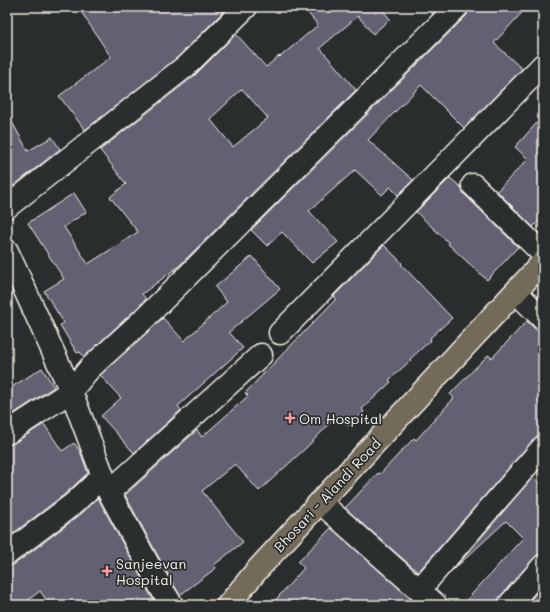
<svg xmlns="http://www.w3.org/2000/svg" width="550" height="612" font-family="Mali,sans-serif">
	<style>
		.building { fill: #636072; stroke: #f4f1e8; fill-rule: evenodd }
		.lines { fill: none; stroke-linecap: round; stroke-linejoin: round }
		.minor-casing { stroke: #f4f1e8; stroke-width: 25 }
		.major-casing { stroke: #f4f1e8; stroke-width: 25 }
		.minor { stroke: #2a2d2e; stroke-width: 22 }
		.major { stroke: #736b5a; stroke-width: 22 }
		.poi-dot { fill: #ff9aa2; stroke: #2a2d2e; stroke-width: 1.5 }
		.labels { text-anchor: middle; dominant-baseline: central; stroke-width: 3.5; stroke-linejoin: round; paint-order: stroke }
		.poi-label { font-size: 14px; fill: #f4f1e8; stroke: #2a2d2e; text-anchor: start }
		.street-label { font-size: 14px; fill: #f4f1e8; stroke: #2a2d2e }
	</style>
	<rect width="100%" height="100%" fill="#2a2d2e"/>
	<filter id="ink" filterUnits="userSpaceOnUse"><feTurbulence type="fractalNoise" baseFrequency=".025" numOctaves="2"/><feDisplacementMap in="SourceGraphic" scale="8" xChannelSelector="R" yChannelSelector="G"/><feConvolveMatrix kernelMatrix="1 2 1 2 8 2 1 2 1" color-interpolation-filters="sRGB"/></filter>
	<g filter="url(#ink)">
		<path class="building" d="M 78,7 L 228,7 L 178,57 L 85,130 L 59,96 L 111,57 Z
			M 303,7 L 380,7 L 390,19 L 373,34 L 358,16 L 320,48 L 356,90 L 179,266 L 142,294 L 146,299 L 136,309 L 84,357 L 80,352 L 77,353 L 60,325 L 64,323 L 44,291 L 64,279 L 28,223 L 74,193 L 86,212 L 64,227 L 88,264 L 138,232 L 110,197 L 126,184 L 100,150 L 194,76 L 236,34 L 266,67 L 279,56 L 280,57 L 318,25 ZM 242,89 L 268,118 L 233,147 L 210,119 Z
			M 425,7 L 439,7 L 433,14 Z
			M 469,7 L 527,7 L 494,43 L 522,69 L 464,128 L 421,85 L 368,140 L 413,180 L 398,195 L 390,187 L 382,195 L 355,170 L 309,211 L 338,242 L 312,263 L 282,232 L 267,246 L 251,230 L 466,16 L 469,11 Z
			M 7,113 L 28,151 L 52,137 L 60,149 L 7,191 Z
			M 543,116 L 543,217 L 533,227 L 497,191 L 528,159 L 515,147 Z
			M 450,178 L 461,187 L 464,194 L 518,247 L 487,280 L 448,244 L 449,243 L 416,212 Z
			M 384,245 L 402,263 L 401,264 L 452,318 L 430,338 L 431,340 L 410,359 L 411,360 L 389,380 L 391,382 L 362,409 L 364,412 L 348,426 L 338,415 L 307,447 L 259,491 L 235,464 L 202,491 L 243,542 L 214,565 L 216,568 L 180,595 L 172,582 L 125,495 L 197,430 L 202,437 L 248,396 L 245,393 L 336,299 L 334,296 Z
			M 252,256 L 280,289 L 229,332 L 243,348 L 178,406 L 181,410 L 134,453 L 101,416 L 121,398 L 100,375 L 163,318 L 184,341 L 227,302 L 215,287 Z
			M 527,321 L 534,328 L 543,334 L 543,435 L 539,435 L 534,439 L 418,572 L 345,508 L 378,473 L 380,474 L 414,438 L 416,440 L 454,398 L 450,394 L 488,355 L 492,358 Z
			M 42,368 L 54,387 L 7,418 L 7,390 Z
			M 44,424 L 62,451 L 74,443 L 80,451 L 88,473 L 65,494 L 7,538 L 7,445 L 14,443 Z
			M 533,477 L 543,486 L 543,554 L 539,554 L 534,558 L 500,597 L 497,602 L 497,605 L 462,605 L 523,538 L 506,521 L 453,570 Z
			M 98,498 L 150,594 L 157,605 L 50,605 L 40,591 L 22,605 L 7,605 L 7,566 L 15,564 L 81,514 Z
			M 331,528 L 411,599 L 416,604 L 415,605 L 271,605 L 304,568 L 298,562 Z
			M 543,585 L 543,605 L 526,605 Z"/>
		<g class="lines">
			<g class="minor-casing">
				<path id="minor" d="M 473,185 L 543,254
					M 7,207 L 186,66 L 246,7
					M 7,251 L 71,391 L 109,492 L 161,588 L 172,605
					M 516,292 L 543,319
					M 280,333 L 543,65
					M 7,433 L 71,391 L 90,368 L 145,318 L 457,7
					M 109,492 L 261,355
					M 320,502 L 436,605
					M 7,554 L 73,504 L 103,476
					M 419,590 L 543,447
					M 509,605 L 543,566"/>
			</g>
			<g class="major-casing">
				<path id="major" d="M 228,605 L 258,569 L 543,262"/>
			</g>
			<use href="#minor" class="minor"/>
			<use href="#major" class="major"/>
		</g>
	</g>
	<g class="poi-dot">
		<path d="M288 412h4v4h4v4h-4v4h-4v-4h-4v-4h4z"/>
		<path d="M105 565h4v4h4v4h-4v4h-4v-4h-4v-4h4z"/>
	</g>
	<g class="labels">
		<g class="poi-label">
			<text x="299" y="418">Om Hospital</text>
			<text x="116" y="563">Sanjeevan<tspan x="116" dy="16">Hospital</tspan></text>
		</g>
		<g class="street-label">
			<text transform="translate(327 495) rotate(-47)">Bhosari - Alandi Road</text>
		</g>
	</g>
	<rect width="550" height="612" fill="none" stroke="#2a2d2e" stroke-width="24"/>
	<rect x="12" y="12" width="526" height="588" fill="none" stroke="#f4f1e8" stroke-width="1.5" filter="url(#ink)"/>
</svg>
